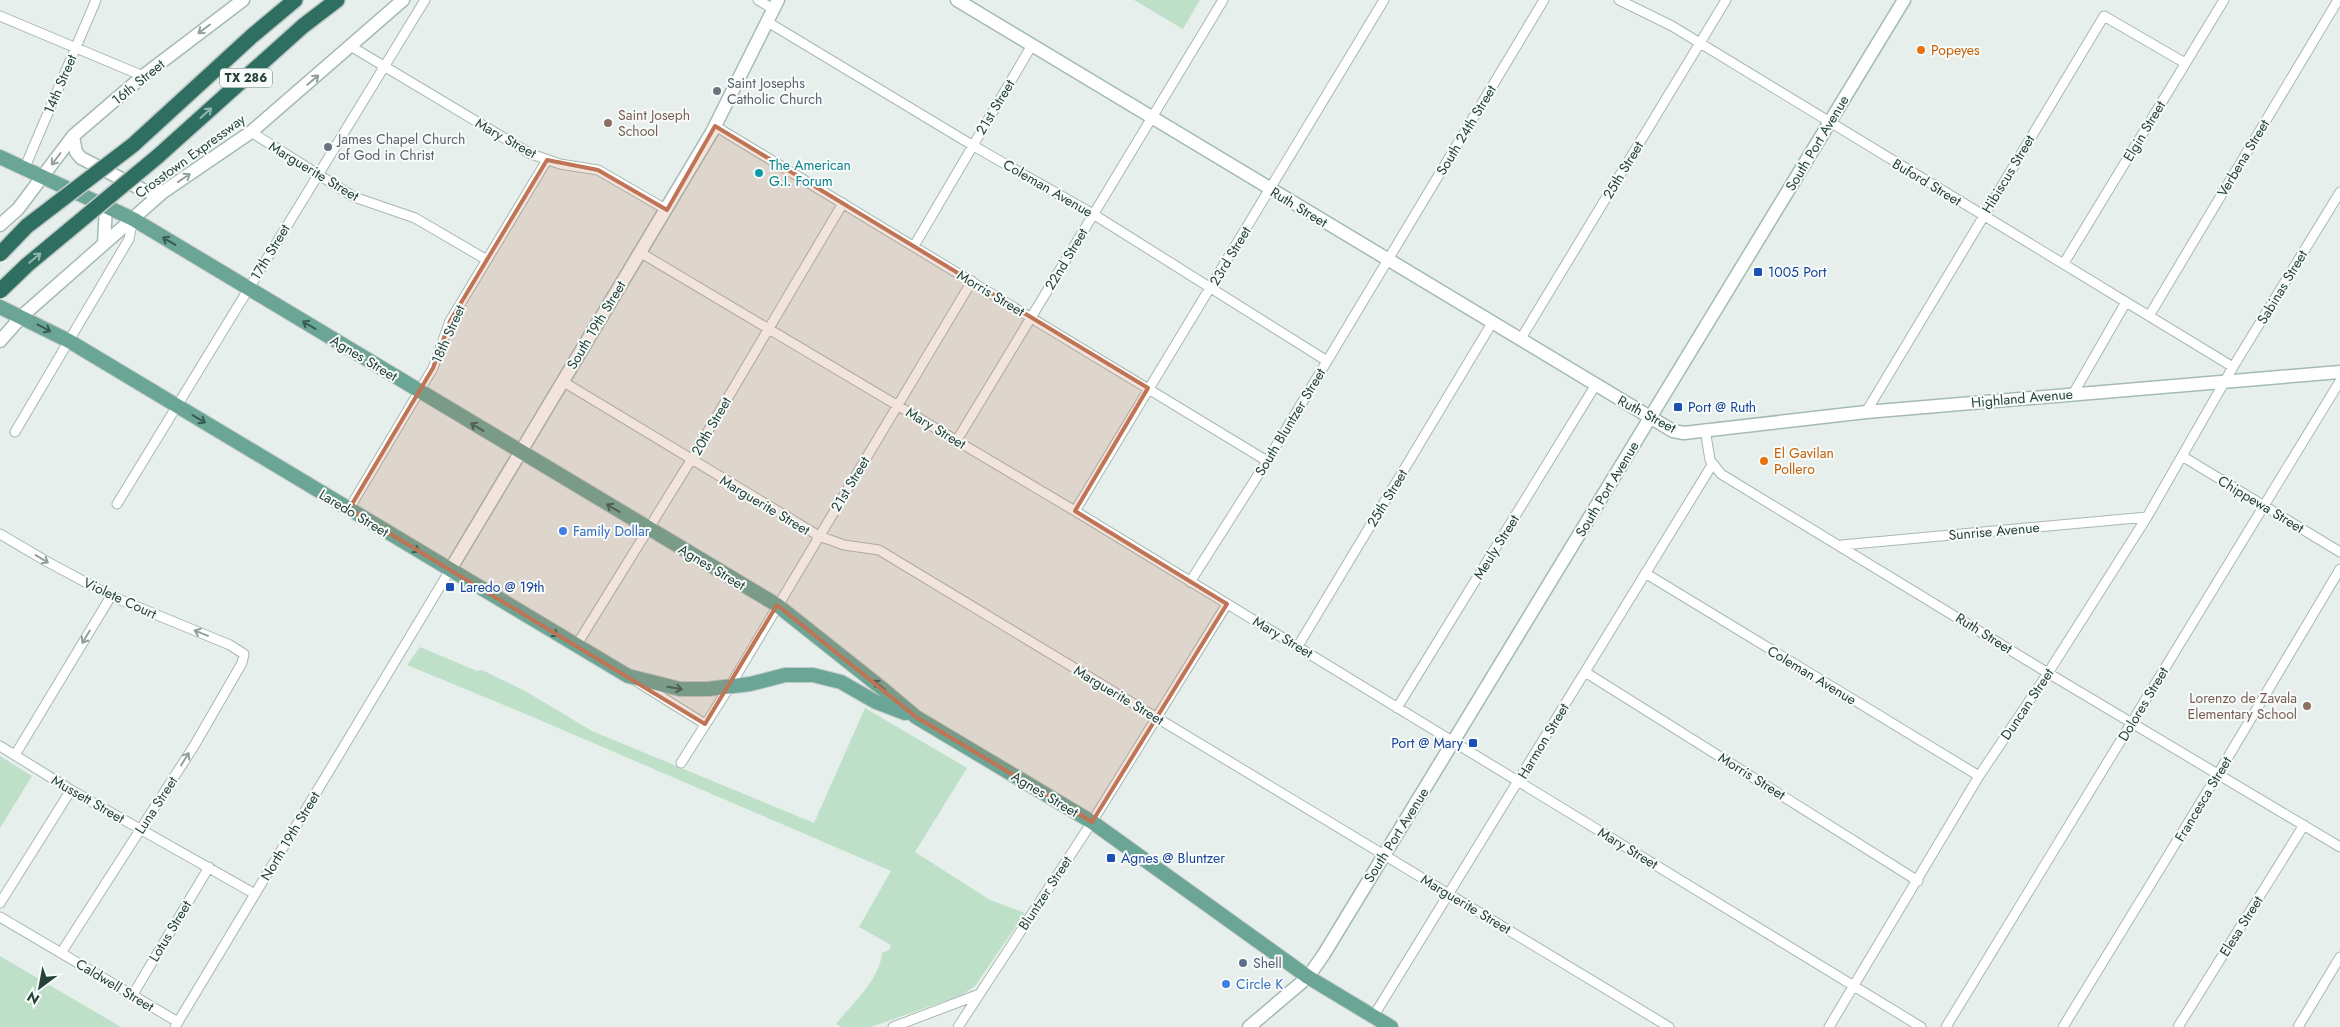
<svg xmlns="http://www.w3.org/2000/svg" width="2340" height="1027" font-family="Jost,sans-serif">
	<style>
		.green { fill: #bfe0c8 }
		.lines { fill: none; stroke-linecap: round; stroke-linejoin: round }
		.street-casing { stroke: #a8b8b2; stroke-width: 11 }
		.secondary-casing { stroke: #a4bbb3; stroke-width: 15 }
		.primary-casing { stroke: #c2cac8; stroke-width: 16 }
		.highway-casing { stroke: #c2cac8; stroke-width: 18 }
		.street { stroke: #fff; stroke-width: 9 }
		.secondary { stroke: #fff; stroke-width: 12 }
		.primary { stroke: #6aa596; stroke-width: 14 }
		.highway { stroke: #2f6f62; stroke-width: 15 }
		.highway-bridge-casing { stroke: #c2cac8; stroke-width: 18; stroke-linecap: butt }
		.highway-bridge { stroke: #2f6f62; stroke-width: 15 }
		.oneway { stroke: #92a09c }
		.oneway2 { stroke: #93b5ae }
		.oneway3 { stroke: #365b51 }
		.marked { fill: #c07456; fill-opacity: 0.2; stroke: #c07456; stroke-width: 4; stroke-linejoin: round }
		.food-dot { fill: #e8710a; stroke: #f7fbf9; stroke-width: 2 }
		.worship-dot { fill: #6b7280; stroke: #f7fbf9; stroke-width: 2 }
		.education-dot { fill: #8d6e63; stroke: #f7fbf9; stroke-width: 2 }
		.culture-dot { fill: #0f9aa8; stroke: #f7fbf9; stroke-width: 2 }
		.transit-dot { fill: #1a4fb4; stroke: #f7fbf9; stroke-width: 2 }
		.shop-dot { fill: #3f7fe0; stroke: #f7fbf9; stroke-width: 2 }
		.service-dot { fill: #5c6f8a; stroke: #f7fbf9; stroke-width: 2 }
		.labels { text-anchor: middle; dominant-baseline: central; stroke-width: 4; stroke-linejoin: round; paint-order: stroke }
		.shield { fill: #f7fbf9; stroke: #637a73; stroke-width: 1 }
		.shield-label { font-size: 12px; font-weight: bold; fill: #24423a }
		.food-label { font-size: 14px; fill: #c56008; stroke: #f7fbf9; text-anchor: start }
		.street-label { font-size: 14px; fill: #24423a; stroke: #f7fbf9 }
		.worship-label { font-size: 14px; fill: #5b616d; stroke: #f7fbf9; text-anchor: start }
		.education-label { font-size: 14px; fill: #785e54; stroke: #f7fbf9; text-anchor: start }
		.culture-label { font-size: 14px; fill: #0d838f; stroke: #f7fbf9; text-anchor: start }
		.transit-label { font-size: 14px; fill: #164399; stroke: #f7fbf9; text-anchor: start }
		.shop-label { font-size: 14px; fill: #366cbe; stroke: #f7fbf9; text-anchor: start }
		.service-label { font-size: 14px; fill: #4e5e75; stroke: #f7fbf9; text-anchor: start }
	</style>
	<rect width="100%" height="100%" fill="#e6efeb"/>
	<path class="green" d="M 1134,0 L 1200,0 L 1183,29 Z
		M 420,647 L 477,671 L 482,670 L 527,692 L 592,731 L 814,823 L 865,708 L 967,768 L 915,852 L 990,900 L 1025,913 L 975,986 L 962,995 L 871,1027 L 842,1027 L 836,1024 C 852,1004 880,979 882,953 L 889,950 L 891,945 L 859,927 L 891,871 L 528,715 L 407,665 Z
		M 0,756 L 32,776 L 0,828 Z
		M 0,956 L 121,1027 L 0,1027 Z"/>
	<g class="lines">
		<g class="street-casing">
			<path id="street" d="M 758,0 L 773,9
				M 1619,0 L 1672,26 L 2233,367
				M 0,16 L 143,76
				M 766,21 L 972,145 L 1093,214 L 1327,361
				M 352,47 L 531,154 L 560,164 L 598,170 L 667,210
				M 715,126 L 1267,461
				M 251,132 L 354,197 L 415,218 L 487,260
				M 25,167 L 96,0
				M 914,246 L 1032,45
				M 641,253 L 1075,511 L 1921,1027
				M 2064,263 L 2224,0
				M 2149,316 L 2338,0
				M 1520,340 L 1726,0
				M 562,381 L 819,536 L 844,545 L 879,550 L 1669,1027
				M 2073,394 L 2126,302
				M 1866,412 L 2104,16 L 2185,63
				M 1705,429 L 1710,460 L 1721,474 L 2048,673 L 2340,847
				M 15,432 L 129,239 L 133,219
				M 957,440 L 1223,0
				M 2182,456 L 2340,552
				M 117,504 L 425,0
				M 349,509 L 433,368 L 450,321 L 547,160
				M 1075,511 L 1384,0
				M 0,534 L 46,561 L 111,596 L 230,645 L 244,654 L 242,663 L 194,746 L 61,953
				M 1842,545 L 2147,517
				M 1645,573 L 1979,776
				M 1190,582 L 1267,461 L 1544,0
				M 576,646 L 691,460 L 843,203
				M 1298,646 L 1492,323
				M 1585,672 L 1918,881
				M 636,681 L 705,724
				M 1397,708 L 1595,386
				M 0,746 L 71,790 L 255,894
				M 15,755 L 111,596
				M 681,763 L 730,686 L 972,281
				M 0,903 L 71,790
				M 0,917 L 178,1022
				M 132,996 L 209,867
				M 1373,1017 L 1712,465
				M 175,1027 L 450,570
				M 893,1027 L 977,995
				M 958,1027 L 1092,822 L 1227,604
				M 1829,1027 L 1979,776 L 2048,673 L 2147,517 L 2233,367 L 2340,192
				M 1946,1027 L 2340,381
				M 2063,1027 L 2218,774 L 2340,569
				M 2178,1027 L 2304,825
				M 2298,1027 L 2340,957"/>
		</g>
		<g class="secondary-casing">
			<path id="secondary" d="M 957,0 L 1673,431 L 1684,433 L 1866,412 L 2340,372
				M 73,136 L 76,152 L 81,158 L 145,191 L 163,192
				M 0,225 L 18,209 L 73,136 L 143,76 L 243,0
				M 104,244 L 106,206
				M 0,341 L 22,316 L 163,192 L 251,132 L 403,0
				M 450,570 L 712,132 L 778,0
				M 1249,1027 L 1308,977 L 1324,954 L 1904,0"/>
		</g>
		<g class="primary-casing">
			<path id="primary" d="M 0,157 L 133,219 L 777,605 L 884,690 L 916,717 L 1092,822 L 1308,977 L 1391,1027
				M 0,307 L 69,341 L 628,676 L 680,689 L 708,689 L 750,684 L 785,675 L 813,675 L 841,682 L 876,702 L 905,713"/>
		</g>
		<g class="highway-casing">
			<path id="highway" d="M 133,145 L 252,36 L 295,0
				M 157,157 L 303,26 L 337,0"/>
		</g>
		<use href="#street" class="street"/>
		<use href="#secondary" class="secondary"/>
		<use href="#primary" class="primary"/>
		<use href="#highway" class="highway"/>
		<g class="highway-bridge-casing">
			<path id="highway-bridge" d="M 0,254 L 27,226 L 133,145
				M 0,291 L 27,265 L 157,157"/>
		</g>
		<use href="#highway-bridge" class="highway-bridge"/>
	</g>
	<defs><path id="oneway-shaft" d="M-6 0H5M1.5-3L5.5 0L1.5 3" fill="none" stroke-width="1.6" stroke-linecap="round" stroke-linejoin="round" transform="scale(1.25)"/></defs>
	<g class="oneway">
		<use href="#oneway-shaft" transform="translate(204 29) rotate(143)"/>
		<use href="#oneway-shaft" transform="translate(313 80) rotate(-40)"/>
		<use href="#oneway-shaft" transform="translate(56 159) rotate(127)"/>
		<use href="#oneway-shaft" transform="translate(184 178) rotate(-34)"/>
		<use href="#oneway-shaft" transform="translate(42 559) rotate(31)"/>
		<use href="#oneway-shaft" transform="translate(201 633) rotate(-158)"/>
		<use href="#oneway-shaft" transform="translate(86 637) rotate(121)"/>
		<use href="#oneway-shaft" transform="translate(185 759) rotate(-58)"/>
	</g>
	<g class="oneway2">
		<use href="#oneway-shaft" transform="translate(206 113) rotate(-42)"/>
		<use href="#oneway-shaft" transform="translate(35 258) rotate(-40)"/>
	</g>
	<g class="oneway3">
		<use href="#oneway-shaft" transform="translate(169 241) rotate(-149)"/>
		<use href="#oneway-shaft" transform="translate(309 325) rotate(-149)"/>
		<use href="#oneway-shaft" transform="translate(44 328) rotate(28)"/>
		<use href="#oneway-shaft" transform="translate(199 419) rotate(31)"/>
		<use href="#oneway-shaft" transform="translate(477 427) rotate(-149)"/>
		<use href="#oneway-shaft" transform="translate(613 508) rotate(-149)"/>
		<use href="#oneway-shaft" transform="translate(413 548) rotate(31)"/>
		<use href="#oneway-shaft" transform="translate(552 632) rotate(31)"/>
		<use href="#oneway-shaft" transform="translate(879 685) rotate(-142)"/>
		<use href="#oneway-shaft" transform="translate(675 688) rotate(9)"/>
	</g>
	<path class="marked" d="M 715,126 L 1148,388 L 1075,511 L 1227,604 L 1092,822 L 916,717 L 777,605 L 705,724 L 349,509 L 433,368 L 450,321 L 547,160 L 598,170 L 667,210 Z"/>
	<g class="food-dot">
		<circle cx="1921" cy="50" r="5"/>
		<circle cx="1764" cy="461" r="5"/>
	</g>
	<g class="worship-dot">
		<circle cx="717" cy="91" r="5"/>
		<circle cx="328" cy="147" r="5"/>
	</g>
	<g class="education-dot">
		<circle cx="608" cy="123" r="5"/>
		<circle cx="2307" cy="706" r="5"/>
	</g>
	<circle class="culture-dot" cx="759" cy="173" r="5"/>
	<g class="transit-dot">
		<rect x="1753" y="267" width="10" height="10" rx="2.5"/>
		<rect x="1673" y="402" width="10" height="10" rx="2.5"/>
		<rect x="445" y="582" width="10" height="10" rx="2.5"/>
		<rect x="1468" y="738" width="10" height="10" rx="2.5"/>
		<rect x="1106" y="853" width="10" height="10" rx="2.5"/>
	</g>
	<g class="shop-dot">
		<circle cx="563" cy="531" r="5"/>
		<circle cx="1226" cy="984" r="5"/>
	</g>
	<circle class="service-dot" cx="1243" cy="963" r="5"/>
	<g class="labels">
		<rect class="shield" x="220" y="68.5" width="52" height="19" rx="4"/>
		<g class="shield-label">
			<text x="246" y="78">TX 286</text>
		</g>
		<g class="food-label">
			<text x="1931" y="50">Popeyes</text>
			<text x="1774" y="453">El Gavilan<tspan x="1774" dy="16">Pollero</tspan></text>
		</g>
		<g class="street-label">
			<text transform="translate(138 82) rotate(-39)">16th Street</text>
			<text transform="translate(60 84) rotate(-67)">14th Street</text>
			<text transform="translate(995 107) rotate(-59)">21st Street</text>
			<text transform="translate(1466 130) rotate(-59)">South 24th Street</text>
			<text transform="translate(2144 131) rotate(-59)">Elgin Street</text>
			<text transform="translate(506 138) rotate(29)">Mary Street</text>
			<text transform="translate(1817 143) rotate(-59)">South Port Avenue</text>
			<text transform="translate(190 156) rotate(-36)">Crosstown Expressway</text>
			<text transform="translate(2243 158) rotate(-59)">Verbena Street</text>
			<text transform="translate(1623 170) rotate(-59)">25th Street</text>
			<text transform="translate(314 171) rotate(31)">Marguerite Street</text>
			<text transform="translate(2008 174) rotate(-59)">Hibiscus Street</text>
			<text transform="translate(1927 182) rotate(31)">Buford Street</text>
			<text transform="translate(1048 188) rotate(30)">Coleman Avenue</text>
			<text transform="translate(1299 207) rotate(31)">Ruth Street</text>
			<text transform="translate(270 252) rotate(-59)">17th Street</text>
			<text transform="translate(1230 256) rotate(-59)">23rd Street</text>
			<text transform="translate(1066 259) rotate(-59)">22nd Street</text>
			<text transform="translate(2282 287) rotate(-59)">Sabinas Street</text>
			<text transform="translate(991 293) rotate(31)">Morris Street</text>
			<text transform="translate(596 325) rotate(-59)">South 19th Street</text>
			<text transform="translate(448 334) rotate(-66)">18th Street</text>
			<text transform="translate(364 358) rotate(31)">Agnes Street</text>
			<text transform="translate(2022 398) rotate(-5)">Highland Avenue</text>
			<text transform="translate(1647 414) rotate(28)">Ruth Street</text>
			<text transform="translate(1290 422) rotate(-59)">South Bluntzer Street</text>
			<text transform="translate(711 426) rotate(-60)">20th Street</text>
			<text transform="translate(936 428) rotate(31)">Mary Street</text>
			<text transform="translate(850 484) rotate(-59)">21st Street</text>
			<text transform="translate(1607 489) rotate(-59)">South Port Avenue</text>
			<text transform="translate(1387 498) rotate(-59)">25th Street</text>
			<text transform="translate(2261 504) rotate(31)">Chippewa Street</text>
			<text transform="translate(765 505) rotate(31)">Marguerite Street</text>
			<text transform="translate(354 513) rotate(31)">Laredo Street</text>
			<text transform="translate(1994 531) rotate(-5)">Sunrise Avenue</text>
			<text transform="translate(1496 547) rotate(-58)">Meuly Street</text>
			<text transform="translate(712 567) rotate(31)">Agnes Street</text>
			<text transform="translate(120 598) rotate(25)">Violete Court</text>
			<text transform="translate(1984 633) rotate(32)">Ruth Street</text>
			<text transform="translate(1283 637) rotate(31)">Mary Street</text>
			<text transform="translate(1812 675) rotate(31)">Coleman Avenue</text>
			<text transform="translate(1119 695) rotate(31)">Marguerite Street</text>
			<text transform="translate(2027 704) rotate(-56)">Duncan Street</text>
			<text transform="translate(2143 704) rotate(-59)">Dolores Street</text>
			<text transform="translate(1543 741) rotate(-59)">Harmon Street</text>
			<text transform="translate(1752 776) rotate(32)">Morris Street</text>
			<text transform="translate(1045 794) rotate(31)">Agnes Street</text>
			<text transform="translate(88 799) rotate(30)">Mussett Street</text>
			<text transform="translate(2203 799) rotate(-59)">Francesca Street</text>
			<text transform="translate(156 805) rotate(-57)">Luna Street</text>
			<text transform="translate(1396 835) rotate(-58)">South Port Avenue</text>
			<text transform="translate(290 836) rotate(-59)">North 19th Street</text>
			<text transform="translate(1628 848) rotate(31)">Mary Street</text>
			<text transform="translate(1045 893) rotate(-57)">Bluntzer Street</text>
			<text transform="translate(1466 904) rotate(31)">Marguerite Street</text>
			<text transform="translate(2241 926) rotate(-58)">Elesa Street</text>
			<text transform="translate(170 931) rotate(-59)">Lotus Street</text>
			<text transform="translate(115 985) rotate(31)">Caldwell Street</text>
		</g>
		<g class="worship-label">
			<text x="727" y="83">Saint Josephs<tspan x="727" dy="16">Catholic Church</tspan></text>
			<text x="338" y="139">James Chapel Church<tspan x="338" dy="16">of God in Christ</tspan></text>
		</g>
		<g class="education-label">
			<text x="618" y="115">Saint Joseph<tspan x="618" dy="16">School</tspan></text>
			<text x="2297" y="698" text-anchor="end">Lorenzo de Zavala<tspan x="2297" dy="16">Elementary School</tspan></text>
		</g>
		<g class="culture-label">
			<text x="769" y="165">The American<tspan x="769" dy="16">G.I. Forum</tspan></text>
		</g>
		<g class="transit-label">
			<text x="1768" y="272">1005 Port</text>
			<text x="1688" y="407">Port @ Ruth</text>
			<text x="460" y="587">Laredo @ 19th</text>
			<text x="1463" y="743" text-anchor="end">Port @ Mary</text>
			<text x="1121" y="858">Agnes @ Bluntzer</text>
		</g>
		<g class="shop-label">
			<text x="573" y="531">Family Dollar</text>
			<text x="1236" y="984">Circle K</text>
		</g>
		<g class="service-label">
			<text x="1253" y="963">Shell</text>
		</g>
	</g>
	<g transform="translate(40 987) rotate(212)" stroke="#f7fbf9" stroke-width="4" paint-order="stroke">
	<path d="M0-4L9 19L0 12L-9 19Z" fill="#24423a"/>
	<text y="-8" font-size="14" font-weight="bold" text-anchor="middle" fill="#24423a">N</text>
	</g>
</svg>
